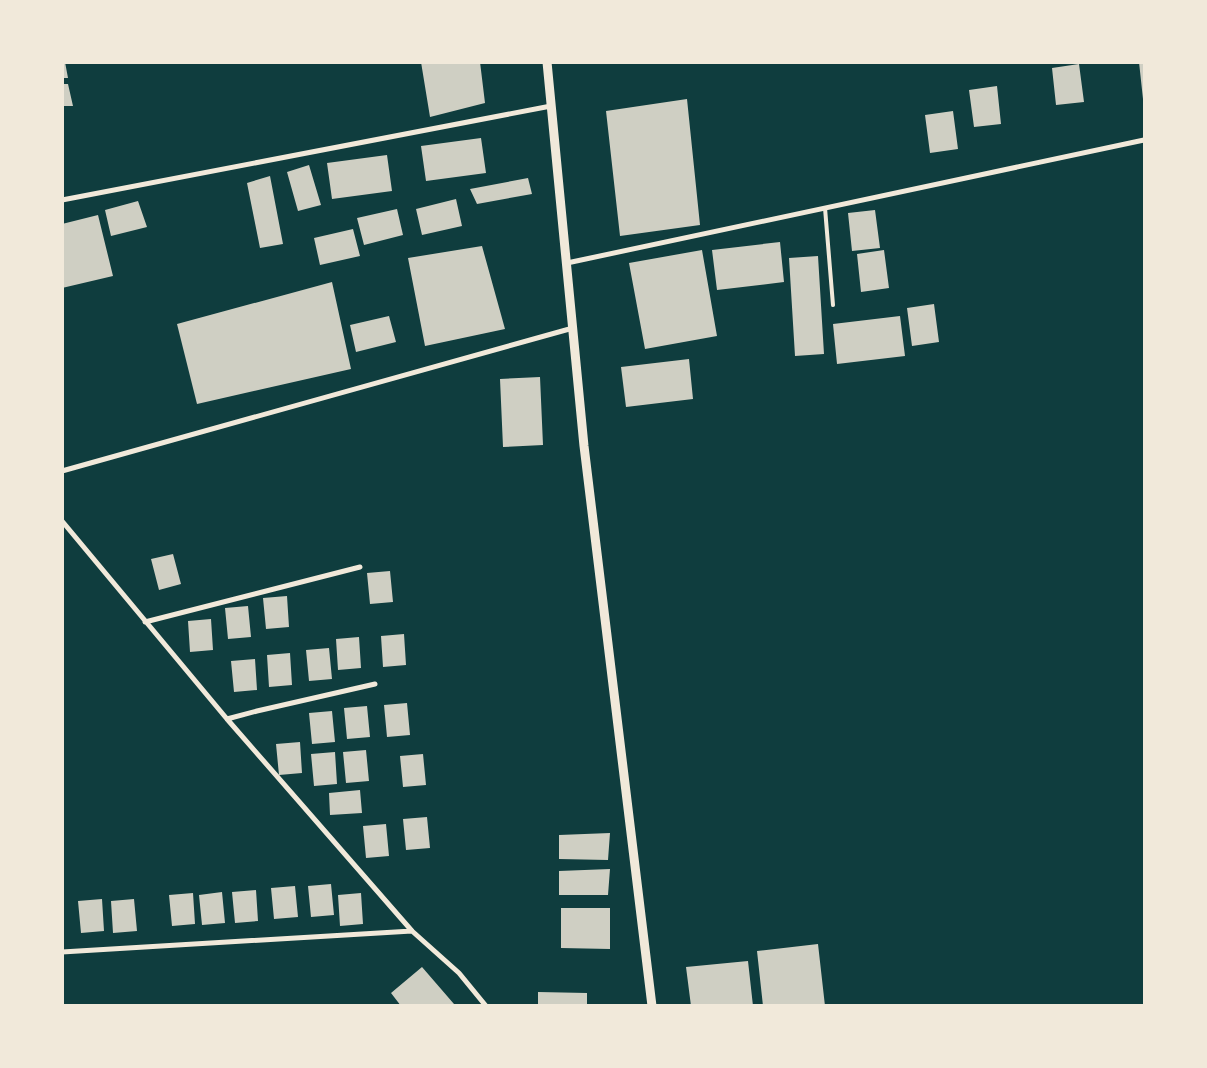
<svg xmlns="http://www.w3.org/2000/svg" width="1207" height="1068" font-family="'Fira Sans',sans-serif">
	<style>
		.building { fill: #cfcfc3 }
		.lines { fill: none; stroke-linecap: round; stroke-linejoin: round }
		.service { stroke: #f1e9da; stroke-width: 4 }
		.minor { stroke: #f1e9da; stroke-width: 5 }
		.tertiary { stroke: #f1e9da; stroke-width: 9 }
	</style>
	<rect width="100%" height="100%" fill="#0f3d3e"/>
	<path class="building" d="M 62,62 L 65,62 L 68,78 L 62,78 Z
		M 421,62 L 480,62 L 485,103 L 430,117 Z
		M 1139,62 L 1144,62 L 1144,99 L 1143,99 Z
		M 1079,64 L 1084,102 L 1056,105 L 1052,68 Z
		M 62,84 L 68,84 L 73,106 L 62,106 Z
		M 997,86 L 1001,124 L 974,127 L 969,90 Z
		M 687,99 L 700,225 L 620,236 L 606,111 Z
		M 953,111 L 958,149 L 930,153 L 925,115 Z
		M 481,138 L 486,173 L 426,181 L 421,146 Z
		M 387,155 L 392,191 L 332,199 L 327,163 Z
		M 309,165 L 321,205 L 298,211 L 287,172 Z
		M 270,176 L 283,244 L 260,248 L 247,183 Z
		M 528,178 L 532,194 L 477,204 L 470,189 Z
		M 456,199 L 462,226 L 422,235 L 416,209 Z
		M 138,201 L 147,227 L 111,236 L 105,210 Z
		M 397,209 L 403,235 L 364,245 L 357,218 Z
		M 875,210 L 880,248 L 852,251 L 848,213 Z
		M 98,215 L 113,276 L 62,288 L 62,224 Z
		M 353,229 L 360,256 L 320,265 L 314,238 Z
		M 780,242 L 784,282 L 717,290 L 712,250 Z
		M 482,246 L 505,329 L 425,346 L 408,258 Z
		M 702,250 L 717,336 L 645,349 L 629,263 Z
		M 884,250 L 889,288 L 861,292 L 857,254 Z
		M 818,256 L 824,354 L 795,356 L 789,258 Z
		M 332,282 L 351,369 L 197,404 L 177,324 Z
		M 934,304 L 939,342 L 912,346 L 907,308 Z
		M 389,316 L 396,342 L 356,352 L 350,325 Z
		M 900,316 L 905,356 L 837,364 L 833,324 Z
		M 689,359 L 693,399 L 626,407 L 621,367 Z
		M 540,377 L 543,445 L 503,447 L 500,379 Z
		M 173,554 L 181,584 L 159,590 L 151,559 Z
		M 390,571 L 393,602 L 370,604 L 367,573 Z
		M 287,596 L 289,627 L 266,629 L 263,598 Z
		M 248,606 L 251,637 L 228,639 L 225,608 Z
		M 211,619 L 213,650 L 190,652 L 188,621 Z
		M 404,634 L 406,665 L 383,667 L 381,636 Z
		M 359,637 L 361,668 L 338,670 L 336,639 Z
		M 329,648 L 332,679 L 309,681 L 306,650 Z
		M 290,653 L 292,685 L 269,687 L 267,655 Z
		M 255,659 L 257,690 L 234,692 L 231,661 Z
		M 407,703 L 410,735 L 387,737 L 384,705 Z
		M 367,706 L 370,737 L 347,739 L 344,708 Z
		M 332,711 L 335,742 L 312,744 L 309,713 Z
		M 300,742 L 302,773 L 279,775 L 276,744 Z
		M 366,750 L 369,781 L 346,783 L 343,752 Z
		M 335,752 L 337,784 L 314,786 L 311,754 Z
		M 423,754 L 426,785 L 403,787 L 400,756 Z
		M 360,790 L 362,813 L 330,815 L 329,793 Z
		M 427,817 L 430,848 L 406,850 L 403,819 Z
		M 386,824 L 389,856 L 366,858 L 363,826 Z
		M 610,833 L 608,860 L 559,859 L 559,835 Z
		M 610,869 L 608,895 L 559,895 L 559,871 Z
		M 331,884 L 334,915 L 311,917 L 308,886 Z
		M 295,886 L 298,917 L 274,919 L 271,888 Z
		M 256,890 L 258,921 L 235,923 L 232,892 Z
		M 222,892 L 225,923 L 202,925 L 199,895 Z
		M 193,893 L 195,924 L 172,926 L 169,895 Z
		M 361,893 L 363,924 L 340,926 L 338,895 Z
		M 102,899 L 104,931 L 81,933 L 78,901 Z
		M 134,899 L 137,931 L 113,933 L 111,901 Z
		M 561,908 L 610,908 L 610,949 L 561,948 Z
		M 818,944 L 825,1006 L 763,1006 L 757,951 Z
		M 748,961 L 753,1006 L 691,1006 L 686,967 Z
		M 422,967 L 454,1004 L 452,1006 L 401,1006 L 391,993 Z
		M 538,992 L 587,993 L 587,1006 L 538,1006 Z"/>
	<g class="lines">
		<path class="service" d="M 825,208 L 833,305"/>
		<path class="minor" d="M 62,200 L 551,106
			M 567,263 L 1144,140
			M 62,471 L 573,328
			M 62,521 L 227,719 L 412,931 L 459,973 L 486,1006
			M 145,622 L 360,567
			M 227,719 L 257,711 L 375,684
			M 62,952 L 412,931"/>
		<path class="tertiary" d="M 547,62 L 584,446 L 652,1006"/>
	</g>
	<rect width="1207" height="1068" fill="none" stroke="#f1e9da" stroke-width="128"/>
</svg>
